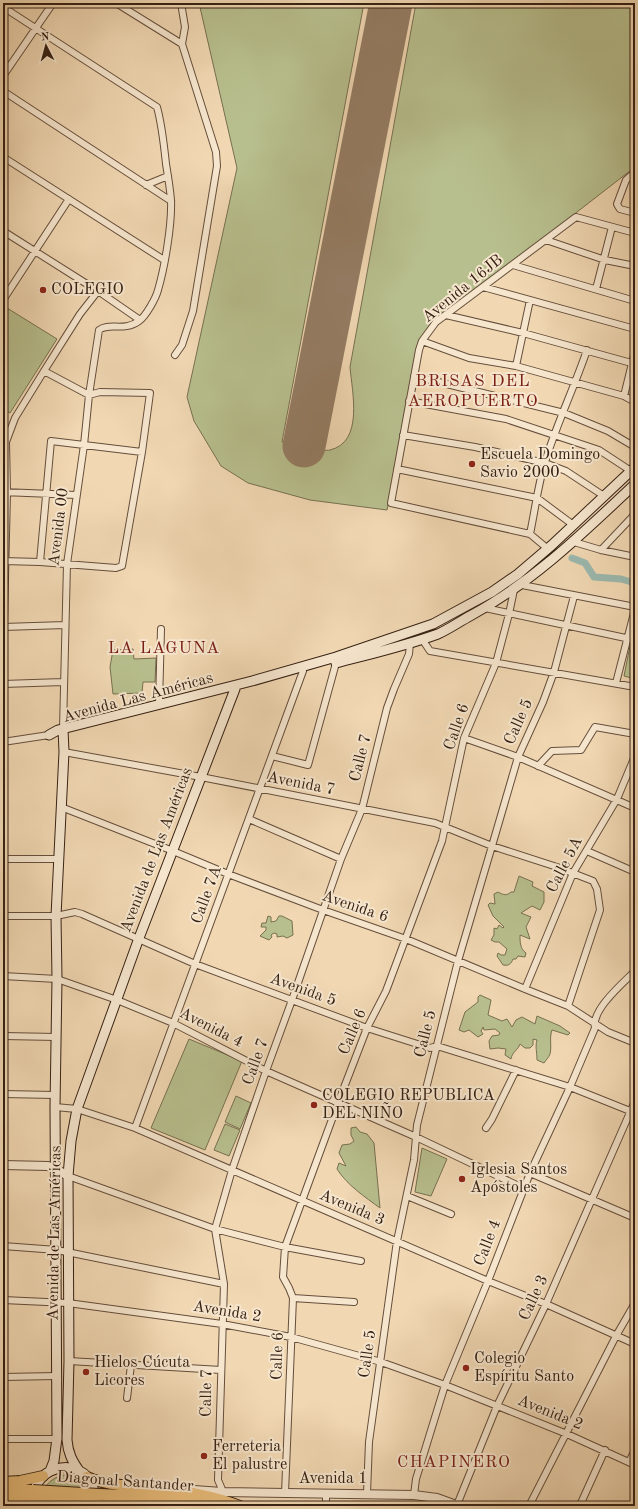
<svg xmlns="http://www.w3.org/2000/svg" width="638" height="1509" font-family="'Old Standard TT',serif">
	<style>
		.green { fill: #b8bf8e; stroke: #777050 }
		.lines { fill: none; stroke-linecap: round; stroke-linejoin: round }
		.canal { stroke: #9bb9af; stroke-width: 7 }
		.runway { stroke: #947c63; stroke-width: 43 }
		.minor-casing { stroke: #654e3b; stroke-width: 8 }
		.tertiary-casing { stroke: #654e3b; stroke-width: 10 }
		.secondary-casing { stroke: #362013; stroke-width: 11 }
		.primary-casing { stroke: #362013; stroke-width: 12 }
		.minor { stroke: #f6e6ce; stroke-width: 6 }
		.tertiary { stroke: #f6e6ce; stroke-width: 8 }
		.secondary { stroke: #f6e6ce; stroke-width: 9 }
		.primary { stroke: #e8bc7a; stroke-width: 10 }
		.primary-bridge-casing { stroke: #362013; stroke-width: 12; stroke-linecap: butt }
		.primary-bridge { stroke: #e8bc7a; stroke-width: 10 }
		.poi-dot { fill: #8f2418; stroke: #f6e6ce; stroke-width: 1.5 }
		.labels { text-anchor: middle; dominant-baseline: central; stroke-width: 4; stroke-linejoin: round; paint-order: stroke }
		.street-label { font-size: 16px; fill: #362013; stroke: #f6e6ce }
		.poi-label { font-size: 16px; fill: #362013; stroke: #f6e6ce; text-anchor: start }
		.neighbourhood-label { font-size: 17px; letter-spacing: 1px; fill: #7a1f14; stroke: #f6e6ce }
	</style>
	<rect width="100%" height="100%" fill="#f1d8b3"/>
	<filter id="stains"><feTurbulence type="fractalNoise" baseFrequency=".005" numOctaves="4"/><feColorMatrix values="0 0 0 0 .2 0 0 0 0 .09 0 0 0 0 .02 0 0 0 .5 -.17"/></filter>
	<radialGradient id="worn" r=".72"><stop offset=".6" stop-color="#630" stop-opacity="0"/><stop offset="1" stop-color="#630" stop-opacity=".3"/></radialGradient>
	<path class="green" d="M 199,3 L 364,3 L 282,442 C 289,444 324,452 330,450 C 364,442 352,392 350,367 L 416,3 L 635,3 L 635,167 L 434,323 L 421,341 L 387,510 L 310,500 L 248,483 L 221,466 L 194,421 L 187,397 L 237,168 Z
		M 7,308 L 57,339 L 10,413 L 3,409 L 3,314 Z
		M 630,646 L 635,647 L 635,679 L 624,676 Z
		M 133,649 L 134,659 L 156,658 L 155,682 L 143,682 L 142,693 L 113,694 L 110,667 L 113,650 Z
		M 519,876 L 533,882 L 532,886 L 544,892 L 544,902 L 540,910 L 532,906 L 521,913 L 531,917 L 526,927 L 530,939 L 520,935 C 520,942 520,949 526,953 L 525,957 L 518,956 L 516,959 L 513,959 C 511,964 509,966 503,965 L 497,956 L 498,953 L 501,955 L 505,955 L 507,949 L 499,942 L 495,942 L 491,940 L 494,935 L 494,928 L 497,929 L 499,925 L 503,928 L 504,927 L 493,916 L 488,905 L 490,903 L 495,904 L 494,894 L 498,892 C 503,895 507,896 511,892 L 514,892 Z
		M 268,916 L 271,917 L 271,922 L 276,921 L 279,916 L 282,916 L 292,921 L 293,935 L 287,938 L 283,936 L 277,937 L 277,934 L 274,933 L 271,935 L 272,937 L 269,940 L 260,936 L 266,930 L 266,927 L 261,927 L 262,923 L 266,923 Z
		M 480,995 L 491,1000 L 488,1015 L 502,1021 L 507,1019 L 512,1027 L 516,1020 L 522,1017 L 535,1024 L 537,1016 L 560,1026 L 570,1033 L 568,1035 L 552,1030 C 549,1038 552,1046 550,1054 C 549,1057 546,1060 544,1063 L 537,1060 C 537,1052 535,1047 537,1040 L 533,1039 L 533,1045 L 530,1048 L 525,1048 L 520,1044 C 518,1050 512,1052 511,1059 L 505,1055 L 506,1049 L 498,1048 L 490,1049 L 489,1041 L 492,1036 L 499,1035 L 500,1033 L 495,1029 L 484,1030 L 483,1027 L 481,1031 L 483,1034 L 478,1037 L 469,1030 L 464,1032 L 459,1030 L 465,1012 L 478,1002 L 478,997 Z
		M 189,1039 L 242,1061 L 205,1150 L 151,1128 Z
		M 236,1096 L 251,1103 L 240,1129 L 225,1122 Z
		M 225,1124 L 240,1130 L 229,1156 L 214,1150 Z
		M 356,1127 L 360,1132 L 367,1134 L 374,1143 L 380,1208 C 365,1197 347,1185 337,1169 L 339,1163 L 346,1166 L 339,1153 L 342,1145 L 350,1144 L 354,1141 L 351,1135 L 351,1128 Z
		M 422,1148 L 447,1159 L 431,1196 L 415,1192 Z
		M 65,1475 C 85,1480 86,1489 83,1506 L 45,1506 C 38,1490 50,1477 65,1475 Z"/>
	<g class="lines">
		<path class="canal" d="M 572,558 L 585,563 L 594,577 L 621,579 L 635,583"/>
		<path class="runway" d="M 304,446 L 391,3"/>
		<g class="minor-casing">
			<path id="minor" d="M 116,3 L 182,44
				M 3,7 L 157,107 C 162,125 164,145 166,164 C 168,176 170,188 171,200 C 172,224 165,266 158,290 C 156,298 146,316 139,321 C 124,332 109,322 99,330 L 89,395 L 84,445 L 67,564 L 63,729
				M 3,76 L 53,3
				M 3,91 L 171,201
				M 3,157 L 164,260
				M 635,172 L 626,180 L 617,204 L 618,206 L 620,209 L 635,213
				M 146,185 L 168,176
				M 3,231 L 98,291 L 140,320
				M 546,240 L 605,260 L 635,266
				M 513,265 L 635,301
				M 483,287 L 635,329
				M 596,289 L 612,227
				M 3,300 L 69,199
				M 446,315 L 523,333 L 635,364
				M 422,341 L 469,358 L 516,366 L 624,396 L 635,402
				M 175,355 L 182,345 L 193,311 L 217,166 L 216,152 L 182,44 L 185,27 L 181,3
				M 516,366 L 530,300
				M 414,376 L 564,413 L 608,431 L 635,447
				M 624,396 L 635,351
				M 409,401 L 506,419 L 599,450 L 631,471
				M 403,435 L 475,447 L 545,463 L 566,471 L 604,496
				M 397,469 L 537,498 L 572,524
				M 3,492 L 76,495
				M 530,534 C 535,510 538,485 545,462 C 557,423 574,388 587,350
				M 574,542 L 601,550 L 635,557
				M 548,549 L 530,534 L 391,503 L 419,350 L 422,341 L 436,322 L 576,217 L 635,233
				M 601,550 L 635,514
				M 3,561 L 40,562 L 116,568 L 122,566 L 142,452 L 150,393 L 100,392 L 89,395 L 44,371
				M 40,562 L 51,441 L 142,452
				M 522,585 L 635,607
				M 485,608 L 635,640
				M 3,627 L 65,625
				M 422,639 L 430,651 L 635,687
				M 3,665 L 7,492 L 6,442 L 15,418 L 44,371 L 80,314 L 98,291
				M 616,683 L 635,609
				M 3,684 L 63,682
				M 159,704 L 161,629
				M 464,738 L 518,757 L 635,808
				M 3,742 L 49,735
				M 64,752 L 201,777 L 435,823 L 492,846 L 557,867 L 593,881 L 597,889 L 600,910 L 568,1006
				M 272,756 L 308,765 L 336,663
				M 538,766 L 552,751 L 581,750 L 595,727 L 635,734
				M 61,807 L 173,851 L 228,874 L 323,910 L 406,939 L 525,989 L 568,1006 L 608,1032 L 635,1043
				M 249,819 L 341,859
				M 587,851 L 635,872
				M 3,859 L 58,859
				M 3,916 L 56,916 L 75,912 L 82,914 L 195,964 L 367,1028 L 430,1048 L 437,1046 L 570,1087 L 635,1113
				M 3,976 L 57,979 L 117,1000 L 173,1023 L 266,1071 L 416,1137 L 523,1188
				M 525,989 L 573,873 L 617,799 L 635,756
				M 3,1036 L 57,1037
				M 3,1094 L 55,1095
				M 55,1107 L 77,1109 L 135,1128 L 488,1281 L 546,1304 L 635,1344
				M 135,1128 L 303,671
				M 486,1128 L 492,1119 L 516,1070
				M 530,1173 L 635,1218
				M 68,1176 L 215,1229 L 285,1247 L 361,1261
				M 407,1196 L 451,1214
				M 3,1246 L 57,1250 L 224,1284
				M 293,1298 L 354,1302
				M 3,1300 L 68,1303 L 222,1324 L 291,1337 L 381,1362 L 445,1385 L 567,1434 L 635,1465
				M 69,1361 L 221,1370
				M 3,1377 L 57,1376
				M 127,1398 L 131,1365
				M 3,1439 L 53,1439
				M 629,1462 L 635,1450
				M 285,1493 L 293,1298 L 289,1288 L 283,1277 L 285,1247 L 338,1103 L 367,1028 L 386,991 L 442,841 L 464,738 L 496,663 L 509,614 L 514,590
				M 326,1493 L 326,1506
				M 367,1493 L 369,1442 L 397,1241 L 414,1160 L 417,1125 L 458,961 L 492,846 L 518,757 L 543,702 L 554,672 L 574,596
				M 224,1494 L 218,1480 L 224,1284 L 215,1229 L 232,1170 L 266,1071 L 292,1000 L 341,859 L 362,809 L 387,708 L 394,689 L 409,654 L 410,643
				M 414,1495 L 416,1479 L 445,1385 L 488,1281 L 530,1173 L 570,1087 L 595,1028 C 591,1010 623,983 635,971
				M 581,1503 L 605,1450
				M 457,1505 L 497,1406 L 546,1304 L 635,1101
				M 529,1506 L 616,1336 L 635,1303"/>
		</g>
		<g class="tertiary-casing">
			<path id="tertiary" d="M 3,1165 L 48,1166 L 56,1169 L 68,1176
				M 194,1490 L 222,1492 L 414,1495 L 437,1498 L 459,1506"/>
		</g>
		<g class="secondary-casing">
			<path id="secondary" d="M 336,663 C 370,654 405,646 438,634 C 449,629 459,622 470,616 C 533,582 583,533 635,484
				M 49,735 L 58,730 L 252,681 L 336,657 L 433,624 L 492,592 L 518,574 L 552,545 L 635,467
				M 50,1471 L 54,1461 L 57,1438 L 55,1107 L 57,979 L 56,916 L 64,752 L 63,729
				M 80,1472 C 72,1461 68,1453 67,1440 L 69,1361 L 68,1176 L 71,1141 L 77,1109 L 139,938 L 235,689
				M 36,1506 C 24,1467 83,1452 93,1488 C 94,1491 94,1496 94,1500"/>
		</g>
		<g class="primary-casing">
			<path id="primary" d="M 87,1477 C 107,1486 128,1485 150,1487 C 181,1490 211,1495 240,1506
				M 3,1482 L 20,1481 L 43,1476
				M 3,1490 L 33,1490
				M 99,1494 L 169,1497 L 214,1506
				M 3,1500 L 32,1500
				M 99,1504 L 150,1506"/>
		</g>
		<use href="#minor" class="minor"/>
		<use href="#tertiary" class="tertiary"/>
		<use href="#secondary" class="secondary"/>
		<use href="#primary" class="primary"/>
		<g class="primary-bridge-casing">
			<path id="primary-bridge" d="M 33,1490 L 99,1494
				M 32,1500 L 99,1504"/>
		</g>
		<use href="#primary-bridge" class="primary-bridge"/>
	</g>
	<g class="poi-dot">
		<circle cx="43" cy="290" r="4"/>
		<circle cx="472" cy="464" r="4"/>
		<circle cx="314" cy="1105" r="4"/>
		<circle cx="462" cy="1179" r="4"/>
		<circle cx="466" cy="1368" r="4"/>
		<circle cx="86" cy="1372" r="4"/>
		<circle cx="204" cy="1456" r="4"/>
	</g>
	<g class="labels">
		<g class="street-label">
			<text transform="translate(463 289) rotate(-39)">Avenida 16JB</text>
			<text transform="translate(59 527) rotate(-83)">Avenida 00</text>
			<text transform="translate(138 698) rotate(-15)">Avenida Las Américas</text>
			<text transform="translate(519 722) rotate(-66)">Calle 5</text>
			<text transform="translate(457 727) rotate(-71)">Calle 6</text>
			<text transform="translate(361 758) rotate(-76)">Calle 7</text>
			<text transform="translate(301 784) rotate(11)">Avenida 7</text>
			<text transform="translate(157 850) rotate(-69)">Avenida de Las Américas</text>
			<text transform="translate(565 865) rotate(-63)">Calle 5A</text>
			<text transform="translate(207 895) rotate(-70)">Calle 7A</text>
			<text transform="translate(355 907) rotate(19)">Avenida 6</text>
			<text transform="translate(303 990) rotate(20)">Avenida 5</text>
			<text transform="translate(211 1028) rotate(27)">Avenida 4</text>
			<text transform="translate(353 1032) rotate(-67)">Calle 6</text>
			<text transform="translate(426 1034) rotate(-76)">Calle 5</text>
			<text transform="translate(256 1062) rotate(-70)">Calle 7</text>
			<text transform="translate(352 1208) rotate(23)">Avenida 3</text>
			<text transform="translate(55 1233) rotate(-89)">Avenida de Las Américas</text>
			<text transform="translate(488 1243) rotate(-69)">Calle 4</text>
			<text transform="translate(534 1298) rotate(-65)">Calle 3</text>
			<text transform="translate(227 1312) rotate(9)">Avenida 2</text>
			<text transform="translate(368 1354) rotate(-82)">Calle 5</text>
			<text transform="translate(278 1356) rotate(-88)">Calle 6</text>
			<text transform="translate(207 1393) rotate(-89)">Calle 7</text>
			<text transform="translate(550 1413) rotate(22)">Avenida 2</text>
			<text x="333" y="1479">Avenida 1</text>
			<text transform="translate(125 1482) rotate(4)">Diagonal Santander</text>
		</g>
		<g class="poi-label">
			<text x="51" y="290">COLEGIO</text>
			<text x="480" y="455">Escuela Domingo<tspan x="480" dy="18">Savio 2000</tspan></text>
			<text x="322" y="1096">COLEGIO REPUBLICA<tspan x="322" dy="18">DEL NIÑO</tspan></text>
			<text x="470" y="1170">Iglesia Santos<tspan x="470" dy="18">Apóstoles</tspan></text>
			<text x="474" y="1359">Colegio<tspan x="474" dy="18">Espíritu Santo</tspan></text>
			<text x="94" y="1363">Hielos Cúcuta<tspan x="94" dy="18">Licores</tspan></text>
			<text x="212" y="1447">Ferreteria<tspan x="212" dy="18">El palustre</tspan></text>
		</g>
		<g class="neighbourhood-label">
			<text x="473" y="381">BRISAS DEL<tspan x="473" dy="20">AEROPUERTO</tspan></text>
			<text x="164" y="648">LA LAGUNA</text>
			<text x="454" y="1462">CHAPINERO</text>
		</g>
	</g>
	<rect width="638" height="1509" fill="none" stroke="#f1d8b3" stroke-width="16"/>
	<rect x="4" y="4" width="630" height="1501" fill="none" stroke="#362013" stroke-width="2"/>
	<rect x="8" y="8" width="622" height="1493" fill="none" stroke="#362013"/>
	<g transform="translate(46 46) rotate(354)" stroke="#f6e6ce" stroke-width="3" paint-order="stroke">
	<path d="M0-3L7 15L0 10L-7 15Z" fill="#362013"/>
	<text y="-6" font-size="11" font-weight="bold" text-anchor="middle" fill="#362013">N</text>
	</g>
	<rect width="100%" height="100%" filter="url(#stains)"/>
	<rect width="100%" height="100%" fill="url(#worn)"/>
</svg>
